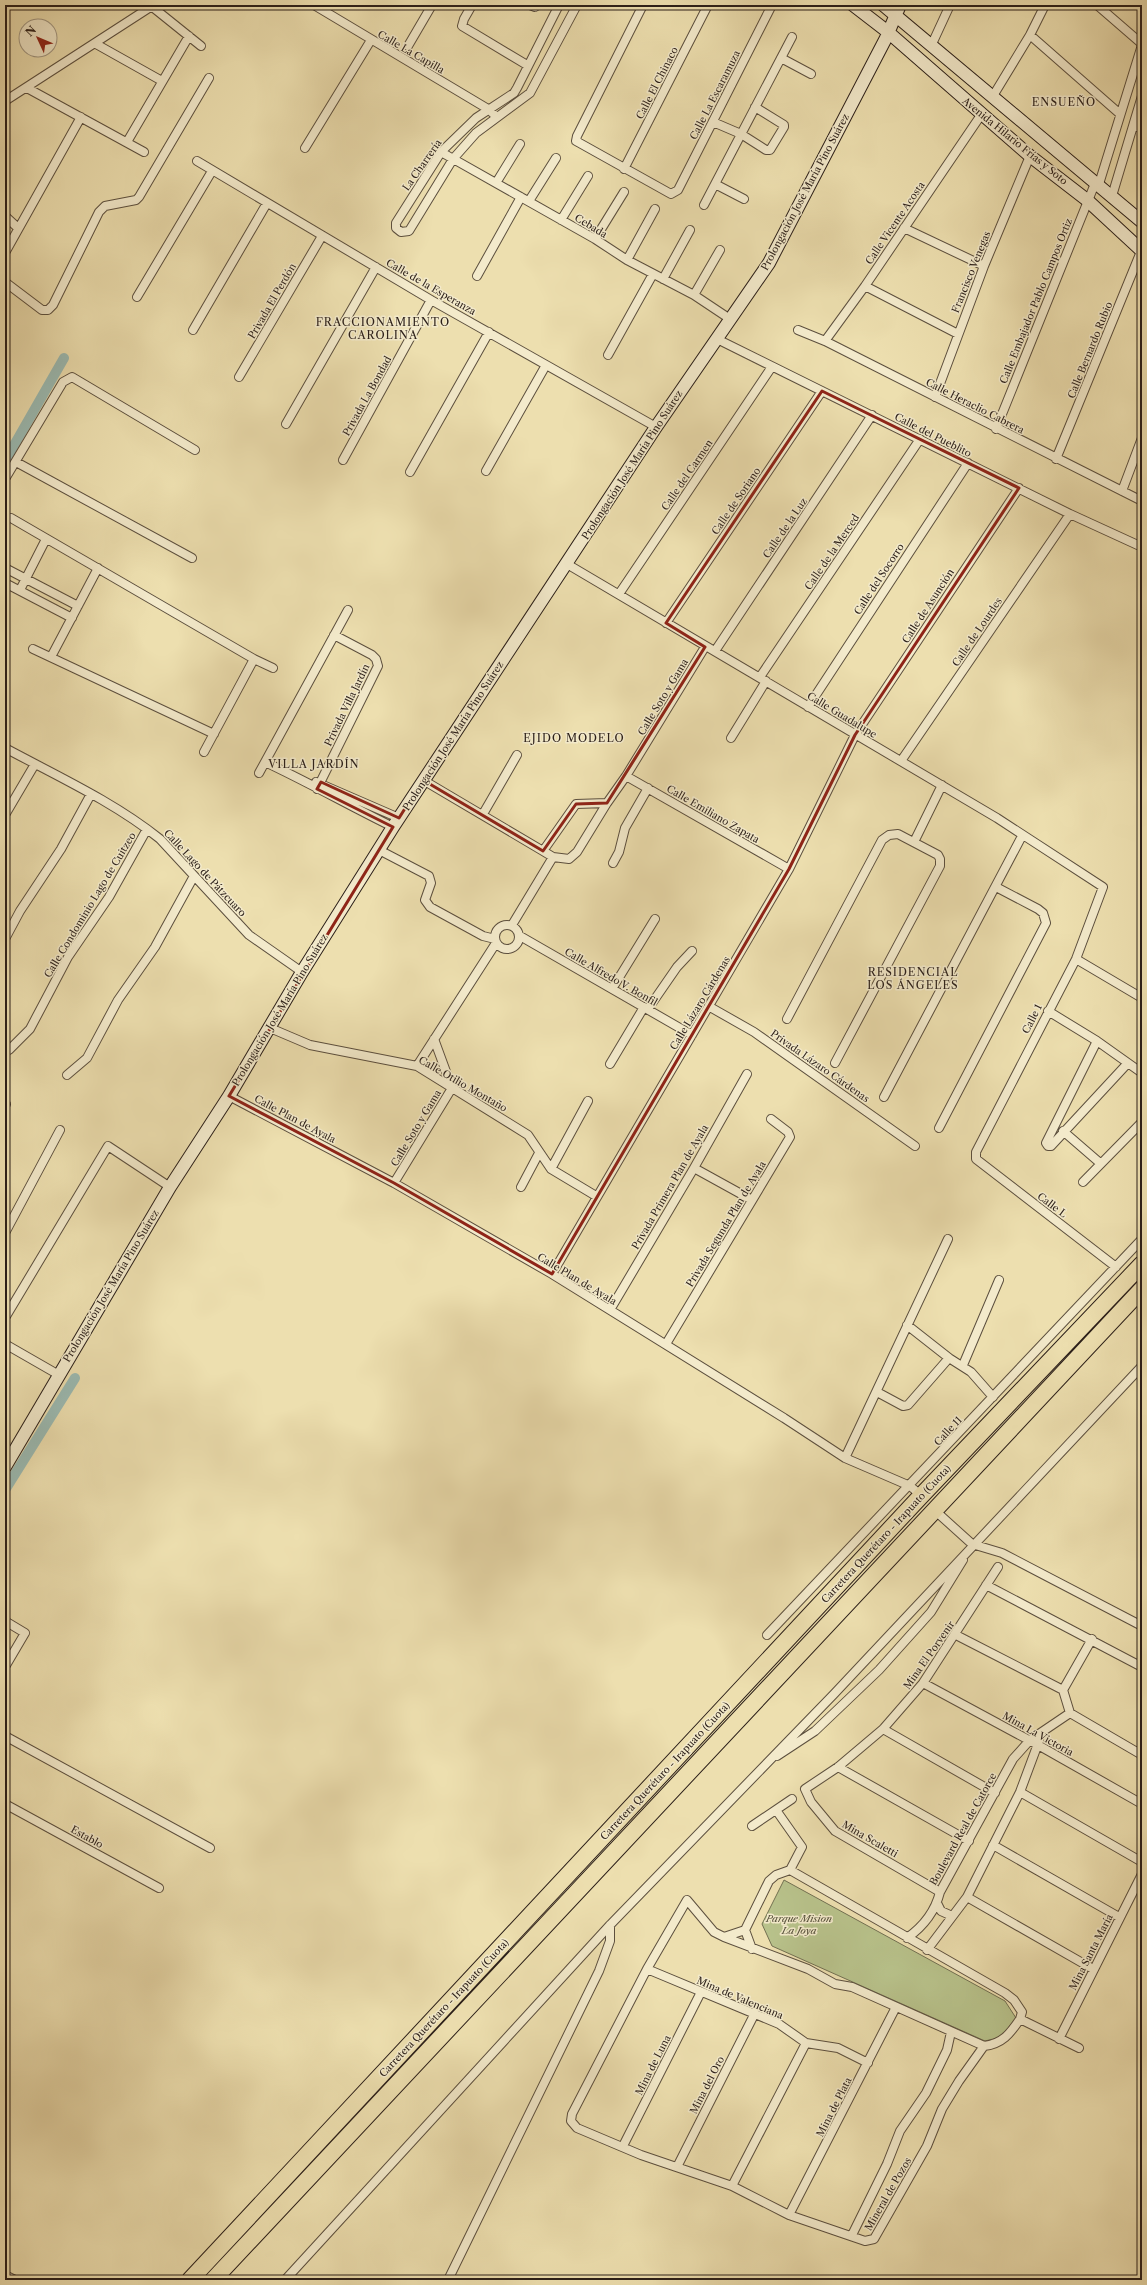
<svg xmlns="http://www.w3.org/2000/svg" width="1147" height="2285" font-family="'Libre Caslon Text',serif">
	<style>
		.green { fill: #b8c28b; stroke: #727052 }
		.lines { fill: none; stroke-linecap: round; stroke-linejoin: round }
		.canal { stroke: #9bbbb3; stroke-width: 10 }
		.street-casing { stroke: #5c4f3e; stroke-width: 10 }
		.secondary-casing { stroke: #2b1f19; stroke-width: 14 }
		.highway-casing { stroke: #2b1f19; stroke-width: 18 }
		.street { stroke: #f3eacb; stroke-width: 8 }
		.secondary { stroke: #f3eacb; stroke-width: 12 }
		.highway { stroke: #eddfaf; stroke-width: 16 }
		.marked { fill: none; stroke: #8f2418; stroke-width: 3; stroke-linejoin: round }
		.labels { text-anchor: middle; dominant-baseline: central; stroke-width: 3; stroke-linejoin: round; paint-order: stroke }
		.street-label { font-size: 10px; fill: #2b1f19; stroke: #f3eacb }
		.park-label { font-size: 10px; font-style: italic; fill: #55503b; stroke: #f3eacb }
		.neighbourhood-label { font-size: 11px; letter-spacing: 1px; fill: #2b1f19; stroke: #f3eacb }
	</style>
	<rect width="100%" height="100%" fill="#eddfaf"/>
	<filter id="stains"><feTurbulence type="fractalNoise" baseFrequency=".005" numOctaves="4"/><feColorMatrix values="0 0 0 0 .2 0 0 0 0 .09 0 0 0 0 .02 0 0 0 .5 -.17"/></filter>
	<radialGradient id="worn" r=".72"><stop offset=".6" stop-color="#630" stop-opacity="0"/><stop offset="1" stop-color="#630" stop-opacity=".3"/></radialGradient>
	<path class="green" d="M 784,1880 L 1005,2001 L 1016,2018 L 1001,2037 L 985,2041 L 772,1946 L 762,1924 Z"/>
	<g class="lines">
		<path class="canal" d="M 5,461 L 64,358
			M 5,1490 L 75,1378"/>
		<g class="street-casing">
			<path id="street" d="M 150,5 L 201,46
				M 314,5 L 488,109 L 497,117
				M 472,5 L 464,19 L 462,26 L 527,65
				M 530,5 L 535,7
				M 559,5 L 517,88 L 514,93 L 476,118 L 441,152 L 396,223 L 396,228 L 401,232 L 409,231 L 453,159 L 476,133 L 530,93 L 577,5
				M 643,5 L 577,136 L 576,141 L 671,194 L 678,190 L 772,5
				M 1097,5 L 1142,44
				M 1030,35 L 1120,114
				M 96,44 L 162,81
				M 932,44 L 950,5
				M 408,46 L 432,5
				M 781,58 L 811,74
				M 27,88 L 144,152
				M 993,96 L 1030,35 L 1045,5
				M 5,101 L 152,6
				M 713,122 L 741,134 L 766,150 L 770,150 L 784,127 L 784,125 L 755,107
				M 1134,123 L 1142,130
				M 127,142 L 189,36
				M 305,148 L 371,40
				M 441,152 L 595,239 L 627,260 L 694,295 L 730,319
				M 197,161 L 431,300 L 656,427
				M 624,169 L 708,5
				M 496,183 L 520,144
				M 715,184 L 744,199
				M 1099,184 L 1142,45
				M 1112,196 L 1142,96
				M 529,201 L 556,158
				M 704,205 L 792,37
				M 5,216 L 18,228
				M 561,220 L 588,176
				M 904,228 L 984,266
				M 595,239 L 624,192
				M 6,251 L 81,117
				M 627,260 L 655,209
				M 477,276 L 521,197
				M 663,279 L 690,230
				M 5,282 L 42,310 L 48,310 L 53,305 L 99,212 L 105,206 L 136,200 L 139,197 L 209,78
				M 865,286 L 958,334
				M 694,295 L 720,250
				M 137,297 L 212,171
				M 193,330 L 267,203
				M 798,330 L 825,341 L 1142,501
				M 717,339 L 1070,514 L 1142,547
				M 825,341 L 865,286 L 981,115
				M 608,355 L 653,274
				M 239,377 L 322,236
				M 935,397 L 984,266 L 1030,156
				M 286,424 L 376,267
				M 996,429 L 1096,181
				M 1056,459 L 1142,249
				M 343,460 L 431,300
				M 16,462 L 192,558
				M 486,471 L 546,365
				M 410,472 L 489,332
				M 5,479 L 63,382 L 72,377 L 195,450
				M 1122,491 L 1142,438
				M 11,518 L 254,659 L 273,668
				M 567,564 L 997,818 L 1103,887 L 1076,959 L 976,1152 L 976,1159 L 1116,1267
				M 5,568 L 78,606
				M 5,583 L 72,618
				M 20,590 L 46,539
				M 619,594 L 771,368
				M 666,623 L 822,391
				M 33,649 L 214,734
				M 715,651 L 872,415
				M 51,657 L 98,568
				M 760,677 L 920,439
				M 808,707 L 968,463
				M 731,738 L 766,681
				M 5,748 C 57,776 114,802 160,839 L 249,935 L 302,972
				M 204,752 L 254,659
				M 901,761 L 1070,514
				M 265,762 C 308,782 350,806 393,827
				M 259,773 L 348,610
				M 626,776 L 789,869
				M 423,780 L 543,851 L 553,857 L 569,859 L 577,852 L 607,803
				M 316,782 L 399,818
				M 317,789 L 378,666 L 376,659 L 372,655 L 334,635
				M 483,814 L 517,755
				M 5,815 L 35,764
				M 914,842 L 942,785
				M 379,850 L 429,876 L 431,883 L 425,900 L 430,907 L 483,936 L 495,939
				M 543,851 L 576,804 L 607,803 L 626,776 L 705,647
				M 613,863 L 619,852 L 625,828 L 648,788
				M495 937a12 12 0 1 1 24 0a12 12 0 1 1-24 0Z
				M 512,925 L 553,857
				M 520,936 L 692,1035
				M 5,939 L 20,911 L 61,849 L 91,794
				M 1076,959 L 1142,998
				M 612,989 L 655,919
				M 710,1007 L 754,1032 L 915,1146
				M 648,1009 L 677,967 L 692,951
				M 1048,1011 L 1097,1041 L 1142,1073
				M 787,1019 L 882,840 L 889,835 L 898,834 L 938,855 L 940,859 L 940,866 L 835,1063
				M 270,1028 L 310,1045 L 417,1066 L 528,1135 L 551,1169 L 596,1196
				M 1097,1041 L 1046,1143 L 1048,1146 L 1051,1146 L 1127,1064
				M 9,1050 L 30,1029 L 68,957 L 109,897 L 147,829
				M 610,1064 L 644,1007
				M 417,1066 L 496,943
				M 67,1075 L 87,1058 L 118,1000 L 155,947 L 194,876
				M 229,1096 L 394,1183 L 552,1274 L 784,1418 L 845,1458 L 910,1486 L 916,1491
				M 884,1097 L 1022,836
				M 5,1106 L 6,1104
				M 939,1128 L 1046,923 L 1043,913 L 1038,909 L 996,887
				M 1063,1131 L 1100,1163
				M 694,1168 L 752,1200
				M 551,1169 L 588,1101
				M 1083,1182 L 1142,1122
				M 394,1183 L 452,1088 L 434,1039
				M 521,1187 L 539,1153
				M 5,1233 L 60,1130
				M 552,1274 L 789,869 L 855,735 L 1019,488
				M 610,1310 L 694,1168 L 747,1074
				M 5,1318 L 108,1146 L 170,1187
				M 907,1325 L 949,1358
				M 5,1344 L 59,1375
				M 666,1344 L 790,1137 L 788,1132 L 771,1119
				M 963,1365 L 999,1280
				M 877,1392 L 903,1406 L 908,1405 L 949,1358 L 971,1372 L 993,1397
				M 845,1458 L 948,1239
				M 941,1516 L 972,1544 L 1002,1553 L 1142,1626
				M 986,1585 L 1142,1667
				M 5,1621 L 25,1633 L 5,1667
				M 767,1635 L 1142,1239
				M 956,1635 L 1063,1690
				M 923,1683 L 1038,1745 L 1142,1804
				M 1070,1713 L 1063,1690 L 1092,1639
				M 883,1729 L 995,1793
				M 5,1736 L 210,1848
				M 777,1756 L 815,1731 L 879,1670 L 931,1612 L 963,1560
				M 838,1767 L 969,1841
				M 1020,1792 L 1142,1862
				M 5,1804 L 159,1888
				M 776,1810 L 802,1847 L 790,1870
				M 752,1826 L 792,1799
				M 993,1845 L 1119,1917
				M 940,1892 L 835,1831 L 811,1802 L 805,1789 L 838,1767 L 883,1729 L 923,1683 L 998,1567
				M 967,1897 L 1093,1969
				M 937,1903 L 941,1911 L 952,1916
				M 745,1930 L 752,1949
				M 724,1937 L 745,1930 L 769,1881 L 776,1875 L 790,1870 L 1005,1993 L 1014,2000 L 1022,2012 L 1020,2019 L 1079,2048
				M 907,1938 C 924,1926 935,1912 940,1892 L 1013,1759 L 1030,1740 L 1070,1713 L 1142,1755
				M 927,1950 L 967,1897 L 1020,1792 L 1039,1741
				M 647,1969 L 779,2024 L 806,2043 L 838,2048 L 868,2063
				M 1059,2039 L 1142,1874
				M 984,2046 L 959,2081 L 942,2109 L 927,2146 L 874,2239 L 865,2241 L 789,2215 L 732,2186 L 641,2155 L 577,2128 L 571,2121 L 572,2114 L 647,1969 L 687,1900 L 714,1932 L 724,1937 L 808,1969 L 835,1984 L 852,1987 L 984,2046 C 1002,2044 1010,2034 1020,2019
				M 623,2146 L 701,1992
				M 677,2167 L 755,2013
				M 732,2186 L 806,2043
				M 789,2215 L 896,2007
				M 852,2235 L 887,2164 L 900,2131 L 926,2093 L 947,2050 L 951,2032
				M 5,2275 L 15,2280
				M 285,2280 L 610,1925 L 834,1694 L 1142,1366
				M 448,2280 L 599,1971 L 610,1941 L 610,1925"/>
		</g>
		<g class="secondary-casing">
			<path id="secondary" d="M 853,5 L 888,32 L 1030,156 L 1087,200 L 1142,251
				M 883,5 L 1142,222
				M 5,1467 L 170,1187 L 229,1096 L 302,972 L 393,827 L 656,427 L 769,263 L 886,38 L 900,5"/>
		</g>
		<g class="highway-casing">
			<path id="highway" d="M 190,2280 L 920,1497 L 1142,1264
				M 213,2280 L 1142,1289"/>
		</g>
		<use href="#street" class="street"/>
		<use href="#secondary" class="secondary"/>
		<use href="#highway" class="highway"/>
	</g>
	<path class="marked" d="M 822,391 L 1019,488 L 855,735 L 789,869 L 552,1274 L 394,1183 L 229,1096 L 393,827 L 317,789 L 321,782 L 399,818 L 423,780 L 543,851 L 576,804 L 607,803 L 705,647 L 666,623 Z"/>
	<g class="labels">
		<g class="street-label">
			<text transform="translate(411 52) rotate(30)">Calle La Capilla</text>
			<text transform="translate(657 83) rotate(-63)">Calle El Chinaco</text>
			<text transform="translate(715 95) rotate(-63)">Calle La Escaramuza</text>
			<text transform="translate(1015 141) rotate(39)">Avenida Hilario Frías y Soto</text>
			<text transform="translate(422 165) rotate(-55)">La Charrería</text>
			<text transform="translate(805 192) rotate(-62)">Prolongación José María Pino Suárez</text>
			<text transform="translate(895 223) rotate(-56)">Calle Vicente Acosta</text>
			<text transform="translate(591 226) rotate(31)">Cebada</text>
			<text transform="translate(971 272) rotate(-68)">Francisco Venegas</text>
			<text transform="translate(431 287) rotate(30)">Calle de la Esperanza</text>
			<text transform="translate(272 301) rotate(-60)">Privada El Perdón</text>
			<text transform="translate(1036 301) rotate(-68)">Calle Embajador Pablo Campos Ortiz</text>
			<text transform="translate(1090 350) rotate(-68)">Calle Bernardo Rubio</text>
			<text transform="translate(367 396) rotate(-61)">Privada La Bondad</text>
			<text transform="translate(975 406) rotate(27)">Calle Heraclio Cabrera</text>
			<text transform="translate(933 435) rotate(27)">Calle del Pueblito</text>
			<text transform="translate(632 465) rotate(-57)">Prolongación José María Pino Suárez</text>
			<text transform="translate(687 475) rotate(-56)">Calle del Carmen</text>
			<text transform="translate(736 501) rotate(-56)">Calle de Soriano</text>
			<text transform="translate(785 528) rotate(-56)">Calle de la Luz</text>
			<text transform="translate(832 552) rotate(-56)">Calle de la Merced</text>
			<text transform="translate(879 579) rotate(-57)">Calle del Socorro</text>
			<text transform="translate(928 606) rotate(-57)">Calle de Asunción</text>
			<text transform="translate(977 632) rotate(-56)">Calle de Lourdes</text>
			<text transform="translate(663 697) rotate(-59)">Calle Soto y Gama</text>
			<text transform="translate(347 705) rotate(-64)">Privada Villa Jardín</text>
			<text transform="translate(842 715) rotate(31)">Calle Guadalupe</text>
			<text transform="translate(453 736) rotate(-57)">Prolongación José María Pino Suárez</text>
			<text transform="translate(713 814) rotate(30)">Calle Emiliano Zapata</text>
			<text transform="translate(205 873) rotate(47)">Calle Lago de Pátzcuaro</text>
			<text transform="translate(90 905) rotate(-59)">Calle Condominio Lago de Cuitzeo</text>
			<text transform="translate(611 977) rotate(30)">Calle Alfredo V. Bonfil</text>
			<text transform="translate(700 1003) rotate(-59)">Calle Lázaro Cárdenas</text>
			<text transform="translate(280 1010) rotate(-59)">Prolongación José María Pino Suárez</text>
			<text transform="translate(1032 1019) rotate(-63)">Calle 1</text>
			<text transform="translate(820 1066) rotate(35)">Privada Lázaro Cárdenas</text>
			<text transform="translate(463 1084) rotate(30)">Calle Otilio Montaño</text>
			<text transform="translate(295 1119) rotate(28)">Calle Plan de Ayala</text>
			<text transform="translate(416 1128) rotate(-59)">Calle Soto y Gama</text>
			<text transform="translate(670 1187) rotate(-60)">Privada Primera Plan de Ayala</text>
			<text transform="translate(1052 1205) rotate(37)">Calle L</text>
			<text transform="translate(726 1224) rotate(-59)">Privada Segunda Plan de Ayala</text>
			<text transform="translate(577 1279) rotate(31)">Calle Plan de Ayala</text>
			<text transform="translate(111 1286) rotate(-59)">Prolongación José María Pino Suárez</text>
			<text transform="translate(948 1431) rotate(-47)">Calle 11</text>
			<text transform="translate(886 1534) rotate(-47)">Carretera Querétaro - Irapuato (Cuota)</text>
			<text transform="translate(929 1655) rotate(-55)">Mina El Porvenir</text>
			<text transform="translate(1038 1734) rotate(29)">Mina La Victoria</text>
			<text transform="translate(665 1771) rotate(-47)">Carretera Querétaro - Irapuato (Cuota)</text>
			<text transform="translate(963 1829) rotate(-61)">Boulevard Real de Catorce</text>
			<text transform="translate(87 1837) rotate(29)">Establo</text>
			<text transform="translate(870 1839) rotate(30)">Mina Scaletti</text>
			<text transform="translate(1091 1952) rotate(-63)">Mina Santa María</text>
			<text transform="translate(740 1998) rotate(23)">Mina de Valenciana</text>
			<text transform="translate(444 2008) rotate(-47)">Carretera Querétaro - Irapuato (Cuota)</text>
			<text transform="translate(653 2065) rotate(-63)">Mina de Luna</text>
			<text transform="translate(707 2085) rotate(-63)">Mina del Oro</text>
			<text transform="translate(834 2107) rotate(-63)">Mina de Plata</text>
			<text transform="translate(888 2194) rotate(-60)">Mineral de Pozos</text>
		</g>
		<g class="park-label">
			<text x="799" y="1918">Parque Mision<tspan x="799" dy="12">La Joya</tspan></text>
		</g>
		<g class="neighbourhood-label">
			<text x="1064" y="102">ENSUEÑO</text>
			<text x="383" y="322">FRACCIONAMIENTO<tspan x="383" dy="13">CAROLINA</tspan></text>
			<text x="574" y="738">EJIDO MODELO</text>
			<text x="314" y="764">VILLA JARDÍN</text>
			<text x="913" y="972">RESIDENCIAL<tspan x="913" dy="13">LOS ÁNGELES</tspan></text>
		</g>
	</g>
	<rect width="1147" height="2285" fill="none" stroke="#eddfaf" stroke-width="20"/>
	<rect x="6" y="6" width="1135" height="2273" fill="none" stroke="#2b1f19" stroke-width="2"/>
	<rect x="10" y="10" width="1127" height="2265" fill="none" stroke="#2b1f19"/>
	<g transform="translate(38 38) rotate(314)"><circle r="19" fill="#f3eacb" stroke="#a39984"/>
	<path d="M0-3L7 15L0 10L-7 15Z" fill="#8f2418"/>
	<text y="-6" font-size="11" font-weight="bold" text-anchor="middle" fill="#2b1f19">N</text>
	</g>
	<rect width="100%" height="100%" filter="url(#stains)"/>
	<rect width="100%" height="100%" fill="url(#worn)"/>
</svg>
